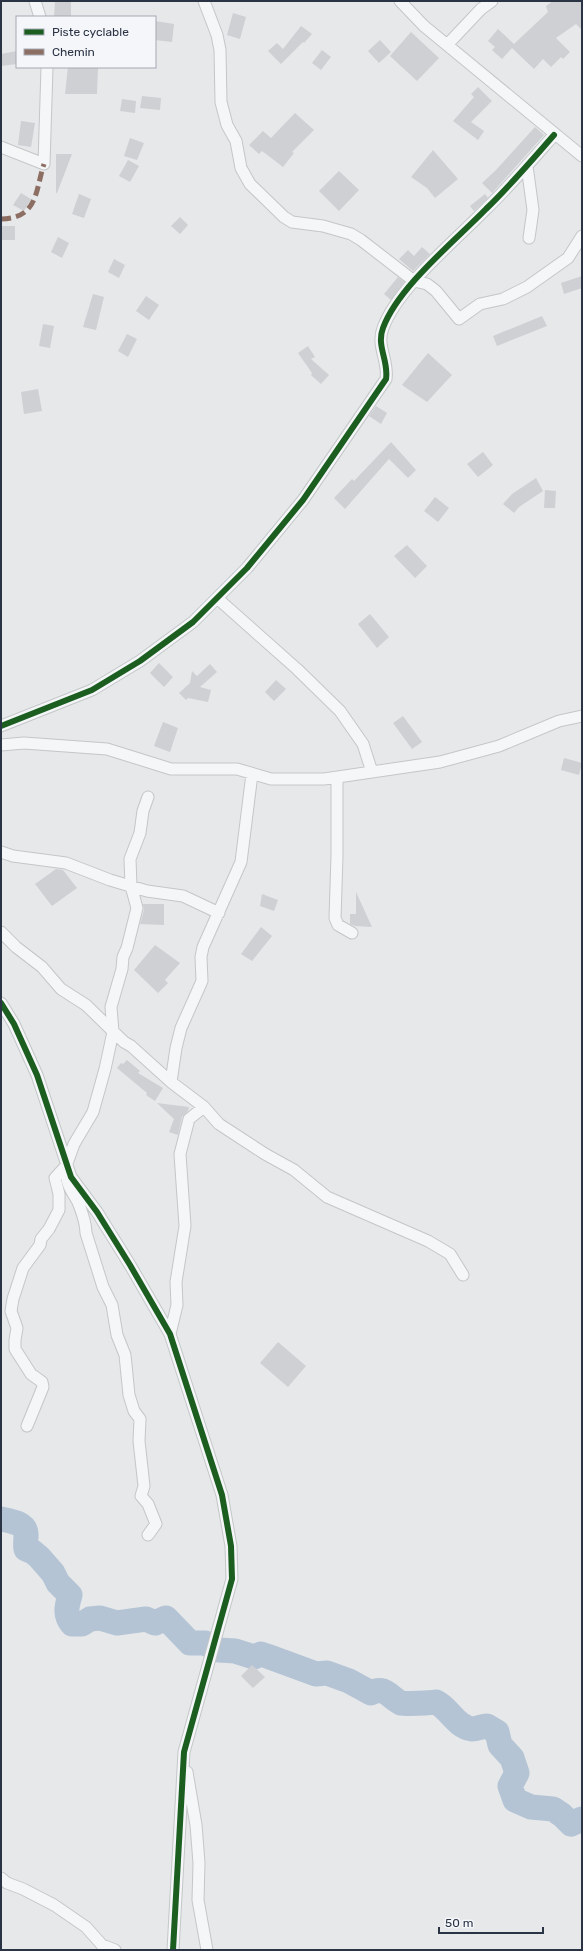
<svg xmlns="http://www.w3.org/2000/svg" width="583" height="1951" font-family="Rubik,sans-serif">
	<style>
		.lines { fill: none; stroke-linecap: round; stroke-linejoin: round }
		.river { stroke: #b4c4d5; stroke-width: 25 }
		.building { fill: #ced0d3 }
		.minor-casing { stroke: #c4c6c8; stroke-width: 13 }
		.minor { stroke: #f5f6f7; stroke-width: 11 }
		.quiet { stroke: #8d6e63; stroke-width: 5; stroke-dasharray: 10 5; stroke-linecap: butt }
		.cycleway-casing { stroke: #f4f6f9; stroke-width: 8 }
		.cycleway { stroke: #1b5e20; stroke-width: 6 }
	</style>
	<rect width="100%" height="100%" fill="#e6e8ea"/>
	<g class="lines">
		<path class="river" d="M 1,1519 C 11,1521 27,1523 26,1536 C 26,1541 25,1544 26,1549 L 33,1552 L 39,1557 L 53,1573 L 58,1583 L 70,1595 C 67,1606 64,1614 72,1624 L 82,1624 L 90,1619 L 100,1618 L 117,1623 L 146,1619 L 155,1623 L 166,1618 L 190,1643 L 205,1643 L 219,1650 L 235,1651 L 254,1657 L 261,1654 L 267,1656 L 316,1674 L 327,1673 L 349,1681 L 371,1693 C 385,1685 390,1698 401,1703 C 405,1704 431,1703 436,1702 C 450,1709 455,1726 472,1729 C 477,1729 482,1726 487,1726 L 497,1732 L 500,1745 L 512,1758 L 517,1773 L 510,1786 L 515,1800 L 531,1807 L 553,1809 L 562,1815 L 571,1824 L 582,1819"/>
	</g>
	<path class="building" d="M 55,1 L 71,1 L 71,17 L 54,17 Z
		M 553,1 L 582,1 L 582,30 L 576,24 L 556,38 L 570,52 L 563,59 L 561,57 L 551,67 L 543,59 L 534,69 L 512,48 L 502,59 L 492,50 L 495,47 L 488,41 L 498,29 L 514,44 L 548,12 L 546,6 Z
		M 233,13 L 246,17 L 240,39 L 227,35 Z
		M 155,21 L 174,24 L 172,42 L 155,40 Z
		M 301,26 L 312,34 L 304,43 L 303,42 L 281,64 L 268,51 L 277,43 L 283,49 Z
		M 411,32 L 439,58 L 417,81 L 390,56 Z
		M 380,40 L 391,52 L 379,63 L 368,51 Z
		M 322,50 L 331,57 L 321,70 L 312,63 Z
		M 17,51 L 17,64 L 1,66 L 1,54 Z
		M 68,67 L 98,67 L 97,94 L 65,94 Z
		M 478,87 L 492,101 L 471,122 L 484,131 L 478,140 L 453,121 L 474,97 L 471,94 Z
		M 142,96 L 161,98 L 160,110 L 140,108 Z
		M 122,99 L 136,101 L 135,113 L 120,111 Z
		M 295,113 L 314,130 L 292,152 L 294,153 L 283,167 L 262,151 L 259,154 L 249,145 L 263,131 L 271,138 Z
		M 21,121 L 35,123 L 31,147 L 18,145 Z
		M 535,127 L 544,135 L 492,193 L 482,183 L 496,170 Z
		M 130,138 L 144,143 L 137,160 L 124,156 Z
		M 433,150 L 458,179 L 435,198 L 427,188 L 411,177 Z
		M 56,154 L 72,154 L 57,193 L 56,193 Z
		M 128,160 L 139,166 L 130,182 L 119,176 Z
		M 339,171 L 359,190 L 339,211 L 319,191 Z
		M 21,193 L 31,199 L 24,211 L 13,205 Z
		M 79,194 L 91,199 L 84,218 L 72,214 Z
		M 485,194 L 488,198 L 474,211 L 470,206 Z
		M 180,217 L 188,225 L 180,234 L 171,226 Z
		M 1,226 L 15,226 L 15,240 L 1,240 Z
		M 58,237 L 69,243 L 62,258 L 51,252 Z
		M 422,247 L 430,254 L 413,271 L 399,259 L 408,250 L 414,256 Z
		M 114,259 L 125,265 L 119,278 L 108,272 Z
		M 582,276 L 582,288 L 564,294 L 561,283 Z
		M 398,277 L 404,282 L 391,300 L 384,294 Z
		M 93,294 L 104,297 L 96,330 L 83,327 Z
		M 146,296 L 159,305 L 149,320 L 136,311 Z
		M 542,316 L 547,326 L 497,346 L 493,336 Z
		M 43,324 L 54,326 L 50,348 L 39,346 Z
		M 127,334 L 137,339 L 128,357 L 118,351 Z
		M 308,346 L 315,357 L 311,359 L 329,375 L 321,384 L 311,375 L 312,373 L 298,353 Z
		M 428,353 L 452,375 L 427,402 L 402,385 Z
		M 38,389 L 42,411 L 24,414 L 21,392 Z
		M 376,406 L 387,413 L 381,424 L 369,416 Z
		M 391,442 L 416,470 L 408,478 L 389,459 L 345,509 L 334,498 L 352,479 L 354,481 Z
		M 483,452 L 493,465 L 478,477 L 467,464 Z
		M 536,478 L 543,491 L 519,507 L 514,513 L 503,504 L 512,494 Z
		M 545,490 L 556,491 L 555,508 L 544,508 Z
		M 435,497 L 449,508 L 438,522 L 424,511 Z
		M 407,545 L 427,566 L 415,578 L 394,556 Z
		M 370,614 L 389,637 L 377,648 L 358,624 Z
		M 159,663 L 173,677 L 164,687 L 150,673 Z
		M 210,664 L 217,672 L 200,687 L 211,690 L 208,702 L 188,698 L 186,700 L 179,693 L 190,683 L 192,671 L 197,676 Z
		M 276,680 L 286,689 L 274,701 L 265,692 Z
		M 403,716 L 422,742 L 412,749 L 393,723 Z
		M 163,722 L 178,728 L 170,752 L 154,746 Z
		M 564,758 L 582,763 L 579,775 L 561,770 Z
		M 56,869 L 63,870 L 77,888 L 52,906 L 35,884 Z
		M 356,892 L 372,927 L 355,926 L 350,924 L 350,914 L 356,914 Z
		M 262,894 L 278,900 L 274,911 L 260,906 Z
		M 143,904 L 164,904 L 164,925 L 140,924 L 144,910 Z
		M 261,927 L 272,936 L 252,961 L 241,954 Z
		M 155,945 L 180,963 L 165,980 L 168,983 L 158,993 L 134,970 Z
		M 127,1060 L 140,1071 L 138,1073 L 163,1088 L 155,1101 L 146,1095 L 147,1093 L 117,1068 L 121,1063 L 123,1064 Z
		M 157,1103 L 189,1107 L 188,1111 L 182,1117 L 178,1135 L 169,1132 L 174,1119 Z
		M 278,1342 L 306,1366 L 288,1387 L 260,1363 Z
		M 252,1665 L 265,1677 L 253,1688 L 241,1676 Z"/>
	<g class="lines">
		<g class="minor-casing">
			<path id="minor" d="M 35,1 L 40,17
				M 204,1 L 217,35 L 220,50 L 221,102 L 227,125 L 236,141 L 241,168 L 250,184 L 284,217 L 292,222 L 323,226 L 351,234 L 361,240 L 414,281 L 427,284 L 436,291 L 459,319 L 480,304 L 503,299 L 527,287 L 568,258 L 582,236
				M 400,1 L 424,26 L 582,156
				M 447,45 L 481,9 L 492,1
				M 1,147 L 44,164 L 47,67
				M 527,166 L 533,210 L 529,238
				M 217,598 L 297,669 L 340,711 L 363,744 L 372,772
				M 1,726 L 92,690 L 140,661 L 193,622 L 247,568 L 303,500 L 386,379 C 389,361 376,346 383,328 C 398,287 455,241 486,209 C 510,186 532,160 554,135
				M 1,745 L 24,743 L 107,749 L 171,769 L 237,769 L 271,779 L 324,779 L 440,762 L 499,746 L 559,721 L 582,716
				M 337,777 L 337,856 L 335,918 L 338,925 L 352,933
				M 1,852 L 13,856 L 66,863 L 110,880 L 147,891 L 183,896 L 219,913
				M 1,932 L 16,947 L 42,967 L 61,989 L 86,1005 L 124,1042 L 131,1046 L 171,1082 L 204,1107 L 189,1119 L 180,1154 L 185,1226 L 176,1282 L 177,1305 L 170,1334
				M 1,1003 L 14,1024 L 37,1075 L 71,1177 L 97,1212 L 130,1265 L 170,1334 L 222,1495 L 231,1546 L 232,1579 L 184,1752 L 173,1950
				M 171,1082 L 176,1048 L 181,1028 L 202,981 L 201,957 L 203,947 L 241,862 L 252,774
				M 204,1107 L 219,1124 L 265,1154 L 294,1170 L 327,1197 L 428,1241 L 450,1254 L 463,1275
				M 67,1179 C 68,1188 74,1194 78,1202 C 82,1212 86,1223 86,1233 L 103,1287 L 112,1305 L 117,1335 L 125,1355 L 129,1395 L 134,1411 L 140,1419 L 139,1441 L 144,1486 L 141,1496 L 148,1504 L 156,1524 L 148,1535
				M 27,1426 L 43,1387 L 42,1382 L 31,1374 L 15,1349 L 15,1340 L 17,1328 L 11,1311 L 13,1299 L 23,1268 L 40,1245 L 41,1239 L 49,1229 L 59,1210 L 59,1194 L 55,1178 L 66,1166 L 74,1144 L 93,1112 L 105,1069 L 113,1032 L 111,1007 L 122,969 L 123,957 L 127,948 L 137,908 L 131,886 L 130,859 L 140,833 L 143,811 L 148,797
				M 187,1772 L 196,1825 L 199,1863 L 198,1900 L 207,1950
				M 1,1878 L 7,1883 L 23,1889 L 54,1905 L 86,1927 L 102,1945 L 115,1950"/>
		</g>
		<use href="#minor" class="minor"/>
		<path class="quiet" d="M 1,219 C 38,218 35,192 44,164"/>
		<g class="cycleway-casing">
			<path id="cycleway" d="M 1,726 L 92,690 L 140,661 L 193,622 L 247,568 L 303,500 L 386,379 C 389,361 376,346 383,328 C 398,287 455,241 486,209 C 510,186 532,160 554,135
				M 1,1003 L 14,1024 L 37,1075 L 71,1177 L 97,1212 L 130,1265 L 170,1334 L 222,1495 L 231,1546 L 232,1579 L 184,1752 L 173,1950"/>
		</g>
		<use href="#cycleway" class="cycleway"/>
	</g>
	<rect width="583" height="1951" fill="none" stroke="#2b3445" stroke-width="4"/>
	<rect x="16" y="16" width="140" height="52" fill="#f4f6f9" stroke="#a4a8b1"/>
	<rect x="24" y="29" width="20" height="6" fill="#1b5e20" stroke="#a4a8b1"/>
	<text x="52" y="36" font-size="12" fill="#2b3445">Piste cyclable</text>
	<rect x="24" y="49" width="20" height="6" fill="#8d6e63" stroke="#a4a8b1"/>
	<text x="52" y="56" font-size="12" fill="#2b3445">Chemin</text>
	<path d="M439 1927v6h104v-6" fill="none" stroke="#2b3445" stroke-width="2"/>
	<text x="445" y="1927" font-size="12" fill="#2b3445" stroke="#f4f6f9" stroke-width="3" paint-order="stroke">50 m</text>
</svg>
